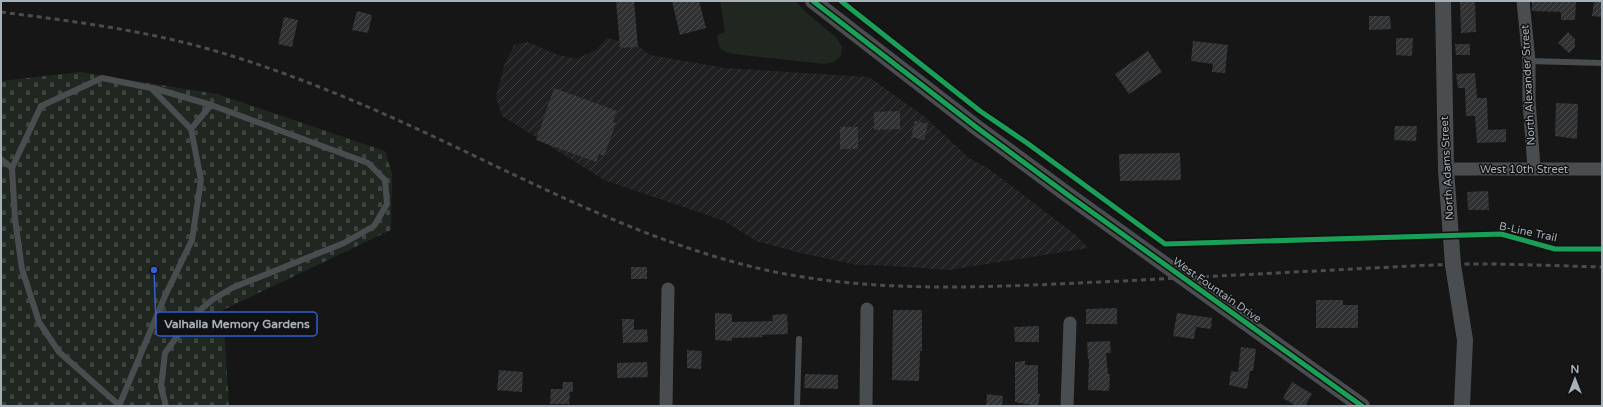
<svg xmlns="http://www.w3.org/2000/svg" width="1603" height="407" font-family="'Varela Round',sans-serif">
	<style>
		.industrial { fill: url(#industrial-furrows) }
		.green { fill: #202720 }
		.cemetery { fill: url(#cemetery-stones) }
		.building { fill: url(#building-hatch) }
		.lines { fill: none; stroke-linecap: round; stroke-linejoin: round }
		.service { stroke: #4a4d4f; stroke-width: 6 }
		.minor { stroke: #4a4d4f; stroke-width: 13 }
		.tertiary { stroke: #4a4d4f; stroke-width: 16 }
		.rail { stroke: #4b4c4f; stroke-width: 3; stroke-dasharray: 5 4; stroke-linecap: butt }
		.cycleway-casing { stroke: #101112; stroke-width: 8 }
		.cycleway { stroke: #1a9f57; stroke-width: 5 }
		.labels { text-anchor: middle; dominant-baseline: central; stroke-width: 3; stroke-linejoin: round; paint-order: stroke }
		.street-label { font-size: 11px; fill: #a7afb7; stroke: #101112 }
		.leader { fill: none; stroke: #325dd3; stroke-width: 1.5 }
		.callout-dot { fill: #325dd3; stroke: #101112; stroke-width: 1.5 }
		.callout { fill: #101112; stroke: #325dd3; stroke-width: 1.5 }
		.callout-label { font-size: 12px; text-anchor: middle; font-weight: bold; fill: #a7afb7 }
	</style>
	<defs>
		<pattern id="industrial-furrows" width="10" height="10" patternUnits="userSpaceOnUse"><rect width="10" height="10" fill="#202022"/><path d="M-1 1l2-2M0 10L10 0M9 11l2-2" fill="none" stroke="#3e3e40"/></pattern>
		<pattern id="cemetery-stones" width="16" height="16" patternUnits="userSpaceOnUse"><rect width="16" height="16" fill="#202720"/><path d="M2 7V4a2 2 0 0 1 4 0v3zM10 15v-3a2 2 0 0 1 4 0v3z" fill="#3e443e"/></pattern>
		<pattern id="building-hatch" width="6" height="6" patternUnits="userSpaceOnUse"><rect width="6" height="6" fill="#303132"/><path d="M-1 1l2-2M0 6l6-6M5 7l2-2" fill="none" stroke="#4b4c4d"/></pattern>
	</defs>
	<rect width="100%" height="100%" fill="#161616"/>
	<path class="industrial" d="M 607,38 L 638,46 L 650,55 L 725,68 L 869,77 L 925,117 L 969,158 L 989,169 L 1077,236 L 1088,248 L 949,270 L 894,266 L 857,265 L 797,252 L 756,241 L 724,221 L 604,180 L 502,116 L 496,97 L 504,66 L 514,45 L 528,42 L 555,54 L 577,59 L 597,49 Z"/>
	<path class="green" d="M 720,1 L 795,1 L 808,14 L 836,37 L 842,47 L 841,56 L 834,62 L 825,64 L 733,54 C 719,50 719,49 717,35 L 725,32 Z"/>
	<path class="cemetery" d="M 80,72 L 217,94 L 385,151 L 392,174 L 391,230 L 223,310 L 229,406 L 1,406 L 1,81 Z"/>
	<path class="building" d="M 616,1 L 634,1 L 638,47 L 620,48 Z
		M 672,1 L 699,1 L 706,28 L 680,35 Z
		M 1460,1 L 1475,1 L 1476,32 L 1461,33 Z
		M 1532,1 L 1576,1 L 1575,20 L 1561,20 L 1561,12 L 1532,11 Z
		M 1594,1 L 1602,1 L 1602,17 L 1592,16 Z
		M 357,11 L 372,15 L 368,33 L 352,30 Z
		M 1369,16 L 1390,16 L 1391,29 L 1369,30 Z
		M 284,17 L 298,20 L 292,47 L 278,44 Z
		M 1568,32 L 1575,39 L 1575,47 L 1569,53 L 1558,43 Z
		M 1396,38 L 1413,38 L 1412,56 L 1396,55 Z
		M 1193,41 L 1228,45 L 1225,73 L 1212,72 L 1213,64 L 1191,61 Z
		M 1455,44 L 1470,44 L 1470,55 L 1456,55 Z
		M 1148,51 L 1162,72 L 1129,94 L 1115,74 Z
		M 1475,73 L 1477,98 L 1487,98 L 1488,130 L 1506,129 L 1506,142 L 1477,143 L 1475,116 L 1466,116 L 1465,88 L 1458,88 L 1456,74 Z
		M 554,88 L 617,111 L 613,122 L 616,123 L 604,156 L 599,154 L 596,162 L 536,140 Z
		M 1556,103 L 1578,104 L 1577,139 L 1555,136 Z
		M 900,111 L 900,129 L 874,130 L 874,112 Z
		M 915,121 L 928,124 L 924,140 L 911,137 Z
		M 1395,126 L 1417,126 L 1416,141 L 1394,140 Z
		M 840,127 L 858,127 L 858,149 L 840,149 Z
		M 1180,153 L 1181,180 L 1120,181 L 1119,154 Z
		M 1488,191 L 1489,210 L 1468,210 L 1467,192 Z
		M 631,267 L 647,267 L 647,279 L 631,279 Z
		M 1316,300 L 1343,300 L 1343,305 L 1358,305 L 1358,328 L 1316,328 Z
		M 1117,308 L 1117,324 L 1086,324 L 1086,309 Z
		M 893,310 L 922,310 L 922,351 L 920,351 L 919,381 L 892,380 Z
		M 715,313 L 732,314 L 732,322 L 773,321 L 772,315 L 787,314 L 788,334 L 762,335 L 762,337 L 732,338 L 732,341 L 715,340 Z
		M 1177,313 L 1212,318 L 1211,329 L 1196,327 L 1194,339 L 1173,336 Z
		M 622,319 L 634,319 L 634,330 L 647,329 L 648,342 L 623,343 Z
		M 1039,326 L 1039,342 L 1015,342 L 1014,327 Z
		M 1110,341 L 1111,353 L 1106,353 L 1108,374 L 1110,374 L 1109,391 L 1088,390 L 1089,359 L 1088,359 L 1087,342 Z
		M 1241,347 L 1256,349 L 1253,371 L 1250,371 L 1247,389 L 1229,385 L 1231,371 L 1238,372 Z
		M 687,350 L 702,351 L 701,369 L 687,368 Z
		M 1025,361 L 1025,365 L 1038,365 L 1038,394 L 1040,394 L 1038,406 L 1015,402 L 1015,362 Z
		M 647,362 L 648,377 L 617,378 L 617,363 Z
		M 499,370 L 523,372 L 522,392 L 497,390 Z
		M 805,374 L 838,375 L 838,389 L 804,388 Z
		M 563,382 L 573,382 L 573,392 L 570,392 L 569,404 L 550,404 L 551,389 L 562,389 Z
		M 1292,382 L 1312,394 L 1305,406 L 1296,406 L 1283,398 Z
		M 987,394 L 1003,396 L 1002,406 L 986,406 Z"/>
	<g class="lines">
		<path class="service" d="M 1529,61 L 1602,63
			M 153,88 L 211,105
			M 1,159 L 12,168 L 15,219 L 22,269 L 39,322 L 59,352 L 120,406
			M 12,168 L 41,106 L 102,78 L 151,88 L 191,129 L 201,180 L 192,240 L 165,296 L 119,406
			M 166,406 L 161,387 L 165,353 L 186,324 L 198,312 L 212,300 L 232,288 L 344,243 L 374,226 L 387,204 L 385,180 L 368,163 L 211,105 L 191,129
			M 797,406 L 799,339"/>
		<path class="minor" d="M 1523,1 L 1529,61 L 1529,101 L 1534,168
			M 1446,169 L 1602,169
			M 666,406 L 668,289
			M 866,406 L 867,309
			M 1067,406 L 1070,323"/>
		<path class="tertiary" d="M 813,1 L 976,127 L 1068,195 L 1362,406
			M 1443,1 L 1446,169 L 1453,265 L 1465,340 L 1462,406"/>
		<path class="rail" d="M 1,12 C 56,19 111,26 165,38 C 232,53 297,77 361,104 C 498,162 628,241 775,272 C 889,295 1006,286 1122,281 C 1199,277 1276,273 1353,269 C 1395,267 1436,264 1478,264 C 1519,264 1561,266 1602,267"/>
		<g class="cycleway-casing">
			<path id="cycleway" d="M 813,1 L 976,127 L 1068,195 L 1362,406
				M 841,1 L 980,111 L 1027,143 L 1165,244 L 1501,234 L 1555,249 L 1602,249"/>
		</g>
		<use href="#cycleway" class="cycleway"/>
	</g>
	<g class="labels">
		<g class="street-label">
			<text transform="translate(1528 85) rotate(-93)">North Alexander Street</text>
			<text transform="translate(1447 168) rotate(-93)">North Adams Street</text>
			<text x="1524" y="169">West 10th Street</text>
			<text transform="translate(1528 232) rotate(12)">B-Line Trail</text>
			<text transform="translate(1217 290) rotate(35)">West Fountain Drive</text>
		</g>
	</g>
	<path class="leader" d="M154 270L156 324"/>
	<circle class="callout-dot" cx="154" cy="270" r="4"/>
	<rect class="callout" x="156" y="312" width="161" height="24" rx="4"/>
	<g class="callout-label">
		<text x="237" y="328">Valhalla Memory Gardens</text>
	</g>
	<rect width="1603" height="407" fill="none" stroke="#a7afb7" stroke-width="4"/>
	<g transform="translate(1575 379)" stroke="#101112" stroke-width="3" paint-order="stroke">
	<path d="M0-3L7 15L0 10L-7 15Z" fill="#a7afb7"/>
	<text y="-6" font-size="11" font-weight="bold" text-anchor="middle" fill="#a7afb7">N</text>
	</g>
</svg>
